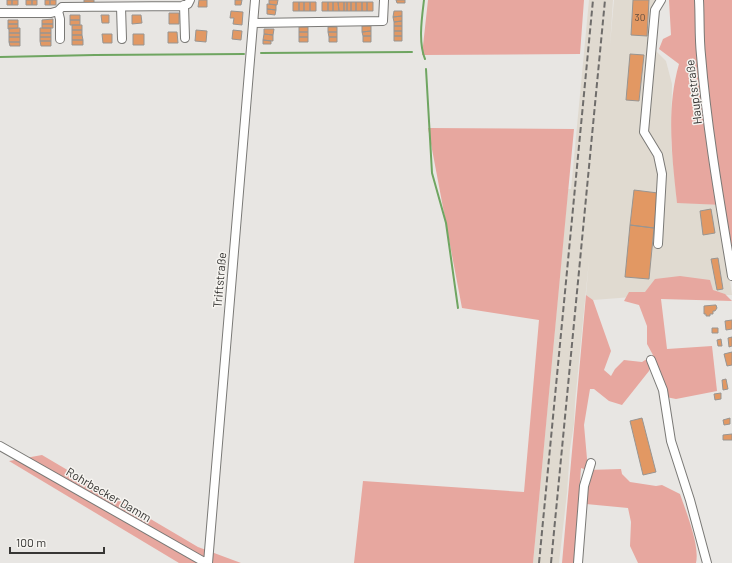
<svg xmlns="http://www.w3.org/2000/svg" width="732" height="563" font-family="Barlow,sans-serif">
	<style>
		.built { fill: #e0dad0 }
		.green { fill: #e7a79f }
		.lines { fill: none; stroke-linecap: round; stroke-linejoin: round }
		.stream { stroke: #6fa561; stroke-width: 2 }
		.building { fill: #e29863; stroke: #989592 }
		.minor-casing { stroke: #7a7976; stroke-width: 10 }
		.minor { stroke: #fff; stroke-width: 8 }
		.rail { stroke: #6f6d6b; stroke-width: 2; stroke-dasharray: 6 3; stroke-linecap: butt }
		.labels { text-anchor: middle; dominant-baseline: central; stroke-width: 3; stroke-linejoin: round; paint-order: stroke }
		.number-label { font-size: 10px; fill: #624e40 }
		.street-label { font-size: 12px; fill: #373634; stroke: #f6f4f0 }
	</style>
	<rect width="100%" height="100%" fill="#e8e6e3"/>
	<path class="built" d="M 589,0 L 613,0 L 610,45 L 614,0 L 663,0 L 656,9 L 653,48 L 666,61 L 672,84 L 671,142 L 677,202 L 719,205 L 732,295 L 645,296 L 593,300 L 586,295 L 589,260 L 575,402 L 574,424 L 570,449 L 567,493 L 559,563 L 533,563 L 568,189 L 571,189 Z"/>
	<path class="green" d="M 428,0 L 584,0 L 580,54 L 422,55 Z
		M 669,0 L 732,0 L 732,256 L 722,205 L 677,203 C 672,156 666,109 679,64 L 659,49 L 663,39 L 671,35 Z
		M 428,128 L 574,129 L 533,563 L 354,563 L 363,481 L 524,492 L 539,320 L 462,308 Z
		M 680,276 L 710,280 L 713,290 L 725,294 L 732,301 L 661,299 L 667,349 L 712,346 L 717,391 L 676,399 L 666,397 L 651,362 L 649,371 L 622,405 L 609,401 L 594,389 L 590,389 L 584,425 L 588,470 L 621,469 L 622,474 L 630,482 L 656,486 L 662,485 L 680,494 C 686,512 700,545 696,563 L 638,563 L 630,546 L 631,522 L 628,508 L 586,504 L 587,470 L 581,468 L 574,563 L 562,563 L 586,295 L 593,300 L 611,351 L 604,370 L 611,376 L 615,369 L 624,360 L 642,362 L 653,355 L 647,344 L 647,326 L 639,305 L 624,301 L 629,292 L 645,292 L 655,279 Z
		M 42,455 L 198,547 L 241,563 L 179,563 L 9,461 Z"/>
	<g class="lines">
		<path class="stream" d="M 424,0 C 422,17 418,42 425,59
			M 261,53 L 412,52
			M 0,57 L 95,55 L 244,54
			M 426,69 L 432,173 L 446,223 L 458,308"/>
	</g>
	<path class="building" d="M 7,0 L 12,0 L 12,5 L 7,5 Z
		M 12,0 L 18,0 L 18,5 L 12,5 Z
		M 26,0 L 32,0 L 32,5 L 26,5 Z
		M 32,0 L 37,0 L 37,5 L 32,5 Z
		M 45,0 L 50,0 L 50,5 L 45,5 Z
		M 50,0 L 56,0 L 56,5 L 50,5 Z
		M 84,0 L 94,0 L 94,4 L 84,4 Z
		M 199,0 L 207,0 L 207,7 L 198,7 Z
		M 235,0 L 242,0 L 241,5 L 235,5 Z
		M 269,0 L 278,0 L 277,5 L 269,4 Z
		M 396,0 L 405,0 L 405,3 L 397,3 Z
		M 633,0 L 649,0 L 647,36 L 631,35 Z
		M 293,2 L 299,2 L 299,11 L 293,11 Z
		M 299,2 L 304,2 L 304,11 L 299,11 Z
		M 304,2 L 310,2 L 310,11 L 304,11 Z
		M 310,2 L 316,2 L 316,11 L 310,11 Z
		M 322,2 L 328,2 L 328,11 L 322,11 Z
		M 328,2 L 333,2 L 333,11 L 328,11 Z
		M 333,2 L 338,2 L 339,11 L 333,11 Z
		M 338,2 L 344,2 L 344,11 L 339,11 Z
		M 344,2 L 347,2 L 347,11 L 344,11 Z
		M 347,2 L 351,2 L 351,11 L 347,11 Z
		M 351,2 L 356,2 L 356,11 L 351,11 Z
		M 356,2 L 362,2 L 362,11 L 356,11 Z
		M 362,2 L 367,2 L 367,11 L 362,11 Z
		M 367,2 L 373,2 L 373,11 L 367,11 Z
		M 267,4 L 276,5 L 276,10 L 267,9 Z
		M 267,9 L 276,10 L 275,15 L 267,14 Z
		M 231,11 L 243,12 L 242,25 L 233,24 L 234,18 L 230,18 Z
		M 394,11 L 402,11 L 402,16 L 393,17 Z
		M 169,13 L 179,13 L 179,24 L 169,24 Z
		M 70,15 L 80,15 L 80,20 L 70,20 Z
		M 101,15 L 109,15 L 109,23 L 102,23 Z
		M 132,15 L 141,15 L 142,23 L 132,24 Z
		M 402,16 L 402,21 L 394,22 L 393,17 Z
		M 53,19 L 53,24 L 42,24 L 42,20 Z
		M 8,20 L 18,20 L 18,24 L 8,24 Z
		M 70,20 L 80,20 L 80,25 L 70,25 Z
		M 402,21 L 402,26 L 394,26 L 394,22 Z
		M 8,24 L 18,24 L 18,28 L 8,29 Z
		M 42,24 L 53,24 L 53,28 L 42,28 Z
		M 72,25 L 82,25 L 82,30 L 72,30 Z
		M 362,26 L 371,26 L 371,31 L 362,32 Z
		M 394,26 L 402,26 L 402,31 L 394,31 Z
		M 299,27 L 308,27 L 308,32 L 299,32 Z
		M 328,27 L 337,27 L 337,32 L 328,32 Z
		M 9,28 L 20,28 L 20,33 L 9,33 Z
		M 40,28 L 51,28 L 51,33 L 40,33 Z
		M 264,29 L 274,29 L 273,35 L 264,34 Z
		M 72,30 L 82,30 L 82,35 L 72,35 Z
		M 196,30 L 207,31 L 206,42 L 195,41 Z
		M 233,30 L 242,31 L 241,40 L 232,39 Z
		M 371,31 L 371,36 L 363,36 L 362,32 Z
		M 394,31 L 402,31 L 402,36 L 394,36 Z
		M 168,32 L 177,32 L 178,43 L 168,43 Z
		M 299,32 L 308,32 L 308,37 L 299,37 Z
		M 328,32 L 337,32 L 337,37 L 329,37 Z
		M 9,33 L 20,33 L 20,37 L 9,37 Z
		M 40,33 L 51,33 L 51,37 L 40,37 Z
		M 102,34 L 112,34 L 112,43 L 103,43 Z
		M 133,34 L 144,34 L 144,45 L 133,45 Z
		M 264,34 L 273,35 L 273,41 L 263,40 Z
		M 72,35 L 82,35 L 83,40 L 72,40 Z
		M 363,36 L 371,36 L 371,42 L 363,42 Z
		M 394,36 L 402,36 L 402,41 L 394,41 Z
		M 9,37 L 20,37 L 20,42 L 9,42 Z
		M 40,37 L 51,37 L 51,41 L 40,41 Z
		M 299,37 L 308,37 L 308,42 L 299,42 Z
		M 329,37 L 337,37 L 337,42 L 329,42 Z
		M 72,40 L 83,40 L 83,45 L 72,45 Z
		M 263,40 L 271,41 L 271,44 L 263,44 Z
		M 40,41 L 51,41 L 51,46 L 41,46 Z
		M 9,42 L 20,42 L 20,46 L 10,46 Z
		M 630,54 L 644,55 L 639,101 L 626,100 Z
		M 634,190 L 658,193 L 654,228 L 630,225 Z
		M 711,209 L 715,233 L 703,235 L 700,211 Z
		M 630,225 L 654,228 L 649,279 L 625,277 Z
		M 718,258 L 723,289 L 717,290 L 711,259 Z
		M 715,305 L 716,305 L 717,308 L 715,311 L 713,311 L 713,314 L 710,314 L 710,316 L 706,316 L 706,314 L 704,314 L 704,306 Z
		M 732,320 L 732,329 L 726,330 L 725,321 Z
		M 712,328 L 718,328 L 718,333 L 712,333 Z
		M 732,337 L 732,346 L 729,347 L 728,338 Z
		M 721,339 L 722,346 L 718,346 L 717,340 Z
		M 732,352 L 732,365 L 727,366 L 724,354 Z
		M 726,379 L 728,389 L 723,390 L 722,380 Z
		M 721,393 L 721,399 L 715,400 L 714,394 Z
		M 642,418 L 656,472 L 643,475 L 630,421 Z
		M 730,418 L 730,424 L 724,425 L 723,420 Z
		M 732,434 L 732,440 L 723,440 L 723,435 Z"/>
	<g class="lines">
		<g class="minor-casing">
			<path id="minor" d="M 699,0 C 700,18 699,37 701,55 C 707,129 720,203 732,276
				M 184,5 L 185,38
				M 121,7 L 122,39
				M 58,11 L 60,19 L 60,39
				M 0,13 L 51,13 L 58,11 L 62,7 L 182,6 L 188,4 L 190,0
				M 253,23 L 383,21 L 384,0
				M 658,244 L 662,174 L 658,155 L 644,132 L 655,10 L 661,0
				M 651,360 L 663,390 L 671,441 L 690,500 L 707,563
				M 0,446 L 206,563
				M 208,563 L 255,0
				M 578,563 L 584,486 L 591,463"/>
		</g>
		<use href="#minor" class="minor"/>
		<path class="rail" d="M 539,563 L 593,0
			M 551,563 L 605,0"/>
	</g>
	<g class="labels">
		<g class="number-label">
			<text x="640" y="17">30</text>
		</g>
		<g class="street-label">
			<text transform="translate(693 92) rotate(-97)">Hauptstraße</text>
			<text transform="translate(219 280) rotate(-85)">Triftstraße</text>
			<text transform="translate(109 494) rotate(30)">Rohrbecker Damm</text>
		</g>
	</g>
	<path d="M10 547v6h94v-6" fill="none" stroke="#373634" stroke-width="2"/>
	<text x="16" y="547" font-size="12" fill="#373634" stroke="#f6f4f0" stroke-width="3" paint-order="stroke">100 m</text>
</svg>
